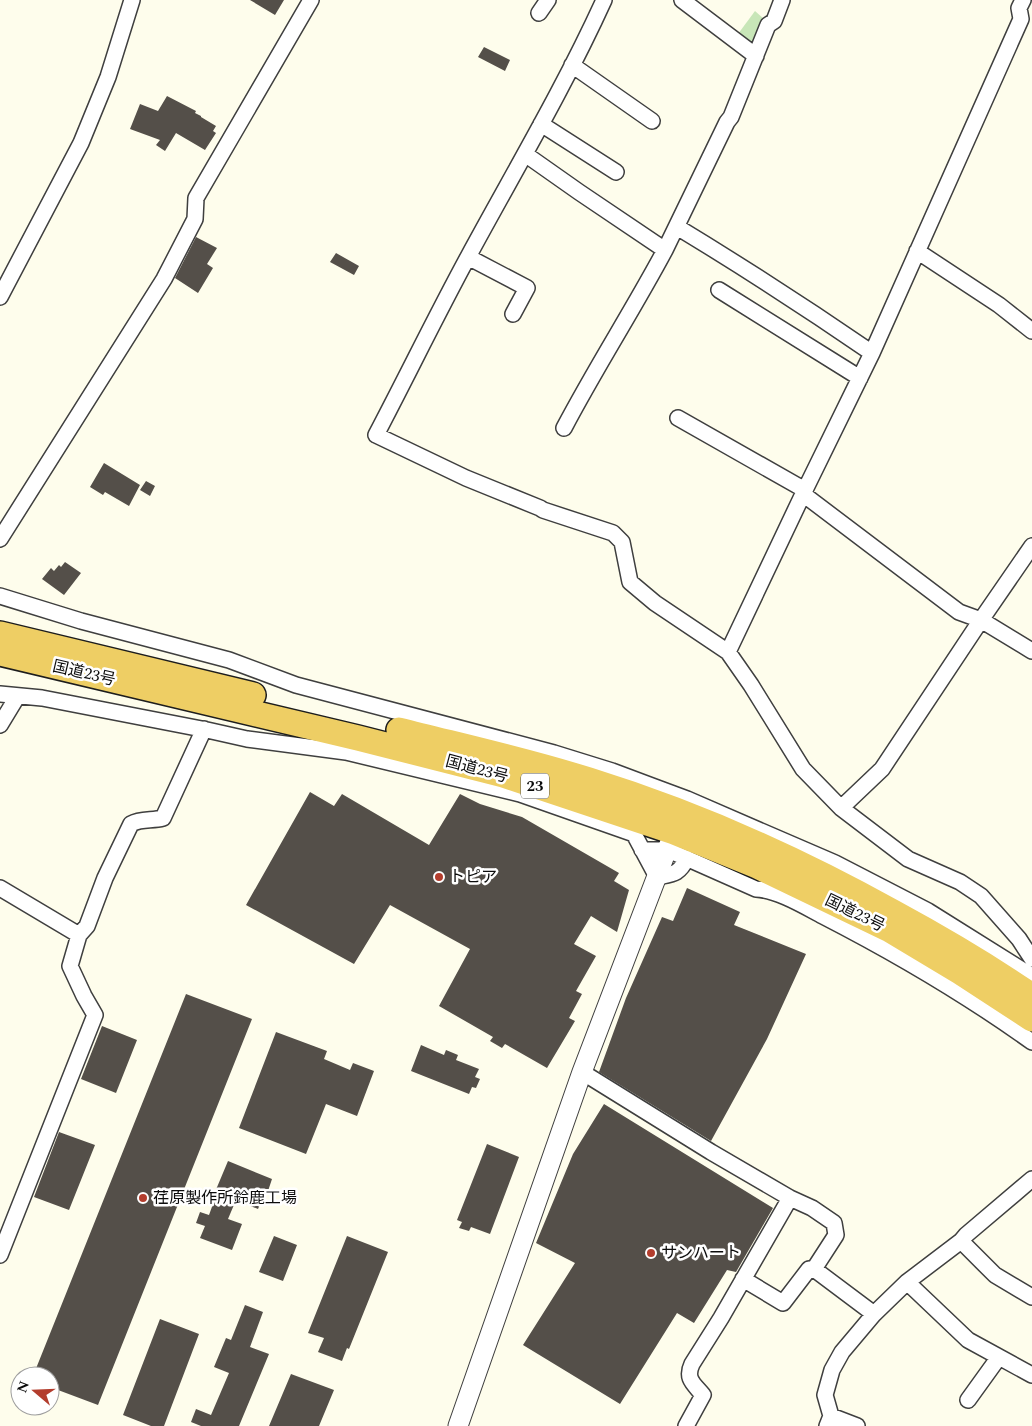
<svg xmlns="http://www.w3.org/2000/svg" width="1032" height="1426" font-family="Spectral,'Noto Sans JP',serif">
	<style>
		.green { fill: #c8e6b8 }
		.building { fill: #544f49 }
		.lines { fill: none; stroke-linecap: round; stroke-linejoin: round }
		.minor-casing { stroke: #3f3f3f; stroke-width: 18 }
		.tertiary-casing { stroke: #3f3f3f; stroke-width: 21 }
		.trunk-casing { stroke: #1d1d1d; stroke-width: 28 }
		.minor { stroke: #fff; stroke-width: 15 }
		.tertiary { stroke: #fff; stroke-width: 19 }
		.trunk { stroke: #eece64; stroke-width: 25 }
		.poi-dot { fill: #b33d2d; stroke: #fff; stroke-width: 2 }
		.labels { text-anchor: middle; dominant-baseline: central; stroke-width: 5; stroke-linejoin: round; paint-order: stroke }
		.shield { fill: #fff; stroke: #555; stroke-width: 1 }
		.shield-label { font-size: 15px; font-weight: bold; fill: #0c0c0c }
		.street-label { font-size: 16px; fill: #0c0c0c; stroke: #fff }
		.poi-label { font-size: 16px; fill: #0c0c0c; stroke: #fff; text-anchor: start }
	</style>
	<rect width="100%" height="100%" fill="#fefdec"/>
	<path class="green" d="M 755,11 L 764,19 L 754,41 L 748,41 L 738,34 Z"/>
	<path class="building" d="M 250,0 L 284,0 L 275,15 Z
		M 484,47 L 510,60 L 505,71 L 478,57 Z
		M 167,96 L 196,111 L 195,113 L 201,116 L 201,117 L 216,126 L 213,131 L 216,133 L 205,150 L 176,133 L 165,151 L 156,145 L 160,140 L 130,129 L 140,104 L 158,111 Z
		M 196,237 L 217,248 L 207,264 L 213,268 L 198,293 L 175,278 Z
		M 336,253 L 359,266 L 354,275 L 330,262 Z
		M 104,463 L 140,485 L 129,506 L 105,492 L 103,495 L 90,487 Z
		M 146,481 L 155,486 L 150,496 L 140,490 Z
		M 65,562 L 81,573 L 64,595 L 42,579 L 51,568 L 54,571 L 59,565 L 61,567 Z
		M 310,792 L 334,806 L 342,794 L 429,845 L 460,794 L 480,804 L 522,817 L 619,873 L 614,881 L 629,890 L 617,932 L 591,916 L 574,944 L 596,956 L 576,991 L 582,994 L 569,1018 L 575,1021 L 547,1068 L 505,1044 L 502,1048 L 490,1041 L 493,1037 L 439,1006 L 470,949 L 390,905 L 354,964 L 246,905 Z
		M 687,888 L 740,912 L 734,925 L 806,954 L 767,1039 L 711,1141 L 599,1072 L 626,998 L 662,917 L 673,921 Z
		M 186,994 L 252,1019 L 98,1405 L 50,1387 L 50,1376 L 33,1376 Z
		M 102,1026 L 137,1040 L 116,1093 L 81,1079 Z
		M 276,1032 L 327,1051 L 324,1059 L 350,1070 L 353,1063 L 374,1071 L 357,1116 L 326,1104 L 306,1154 L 239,1128 Z
		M 421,1045 L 444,1055 L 446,1050 L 458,1055 L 456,1060 L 479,1069 L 475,1077 L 480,1079 L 476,1088 L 472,1087 L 469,1094 L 411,1071 Z
		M 604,1104 L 773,1208 L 736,1272 L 727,1270 L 694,1323 L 677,1313 L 620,1404 L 523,1345 L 575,1263 L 536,1243 L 573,1154 Z
		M 59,1132 L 95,1145 L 69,1210 L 34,1197 Z
		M 487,1144 L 519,1157 L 490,1234 L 471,1227 L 469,1231 L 459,1228 L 462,1222 L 457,1220 Z
		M 228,1161 L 272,1179 L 268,1191 L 266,1190 L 258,1209 L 236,1200 L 228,1219 L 242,1224 L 232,1250 L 200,1238 L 205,1226 L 196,1223 L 200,1212 L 209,1215 L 217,1193 L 215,1192 Z
		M 274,1236 L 297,1245 L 283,1281 L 259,1272 Z
		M 347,1236 L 388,1252 L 349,1349 L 347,1348 L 342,1361 L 318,1352 L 324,1338 L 308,1333 Z
		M 245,1305 L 263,1312 L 250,1347 L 269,1354 L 239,1426 L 201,1426 L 191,1422 L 196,1409 L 211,1415 L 229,1373 L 214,1367 L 226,1338 L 231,1340 Z
		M 160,1319 L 199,1334 L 164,1426 L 151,1426 L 123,1415 Z
		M 291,1374 L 334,1390 L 319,1426 L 269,1426 Z"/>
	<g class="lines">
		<g class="minor-casing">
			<path id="minor" d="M 604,0 C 564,88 514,172 468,257 C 436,316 407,376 376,435 L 466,478 L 540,508 L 543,510 L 613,533 L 622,542 L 630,582 L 655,603 L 728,652 L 751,685 L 803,769 L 841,808 L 908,859 L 960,882 L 981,896 L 1019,939 L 1032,959
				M 682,0 L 756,56
				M 539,13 L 548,0
				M 572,65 L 652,121
				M 541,124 L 616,172
				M 525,154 L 579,192 L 665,250 L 727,122 L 731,117 L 768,25 L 774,21 L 782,0
				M 677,227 C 743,267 808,309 872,353
				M 917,251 L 999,305 L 1032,331
				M 468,257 L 527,288 L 513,314
				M 719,290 L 860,378
				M 0,297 L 81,143 L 108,77 L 132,0
				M 678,418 L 805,490
				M 564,428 C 596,367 633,310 665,250
				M 803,494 L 959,612 L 981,620 L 1032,651
				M 0,539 L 164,279 L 195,219 L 196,198 L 311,0
				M 0,596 L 81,621 L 229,660 L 296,685 L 554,753 L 612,771 L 652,786 L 687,799 L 835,863 L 928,911 L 1032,976
				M 728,652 L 803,494 L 872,353 L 1021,19 L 1019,8 L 1023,0
				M 0,694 L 42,698 L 207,730 L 247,739 L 346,752 L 520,794 L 634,834 L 657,877 C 672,874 679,875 687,858
				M 0,725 L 17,697
				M 841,808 L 882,769 L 981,620 L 1032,546
				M 642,850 L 668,850 L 756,889 C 778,890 804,906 823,916 C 893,952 968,996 1032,1042
				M 0,888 L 79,935 L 70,966 L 84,996 L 95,1015 L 0,1255
				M 79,935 L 87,926 L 105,878 L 131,824 C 141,818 152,821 163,818 L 204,729
				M 582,1072 L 711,1152 L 790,1198 L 812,1208 L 834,1223 L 836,1235 L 814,1269 L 874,1314
				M 961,1241 L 995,1275 L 1032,1297
				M 743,1279 L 783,1303 L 809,1269 L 814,1269
				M 907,1282 L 968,1340 L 1032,1375
				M 968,1400 L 999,1357
				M 831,1416 L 857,1426
				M 686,1426 L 703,1395 C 694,1384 685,1379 692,1364 L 721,1318 L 790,1198
				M 827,1426 L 831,1416 L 825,1395 L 832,1370 L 842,1352 L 874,1314 L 907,1282 L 961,1241 L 966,1235 L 1032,1179"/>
		</g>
		<g class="tertiary-casing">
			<path id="tertiary" d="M 458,1426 L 582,1072 L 678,821"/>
		</g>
		<g class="trunk-casing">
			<path id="trunk" d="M 0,634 L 253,695
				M 0,653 L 358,738 L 503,775 L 674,832 L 757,866 L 890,930 L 960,972 L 1032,1019
				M 399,730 C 462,746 526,760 589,780 C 695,813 796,858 893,912 C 941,938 987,965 1032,996"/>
		</g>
		<use href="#minor" class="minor"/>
		<use href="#tertiary" class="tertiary"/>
		<use href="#trunk" class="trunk"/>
	</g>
	<g class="poi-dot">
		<circle cx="439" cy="877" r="5"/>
		<circle cx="143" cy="1198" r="5"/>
		<circle cx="651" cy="1253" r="5"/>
	</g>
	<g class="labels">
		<rect class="shield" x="521" y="773.5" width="28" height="25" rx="4"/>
		<g class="shield-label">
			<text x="535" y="786">23</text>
		</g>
		<g class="street-label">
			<text transform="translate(84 673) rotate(13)">国道23号</text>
			<text transform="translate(477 769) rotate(15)">国道23号</text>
			<text transform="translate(855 913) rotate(26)">国道23号</text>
		</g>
		<g class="poi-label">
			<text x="449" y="877">トピア</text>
			<text x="153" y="1198">荏原製作所鈴鹿工場</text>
			<text x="661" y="1253">サンハート</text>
		</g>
	</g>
	<g transform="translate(35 1391) rotate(289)"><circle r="24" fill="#ffffff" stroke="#9e9e9e"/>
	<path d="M0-4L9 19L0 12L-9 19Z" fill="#b33d2d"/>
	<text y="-8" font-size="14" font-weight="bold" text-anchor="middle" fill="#0c0c0c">N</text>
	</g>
</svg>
